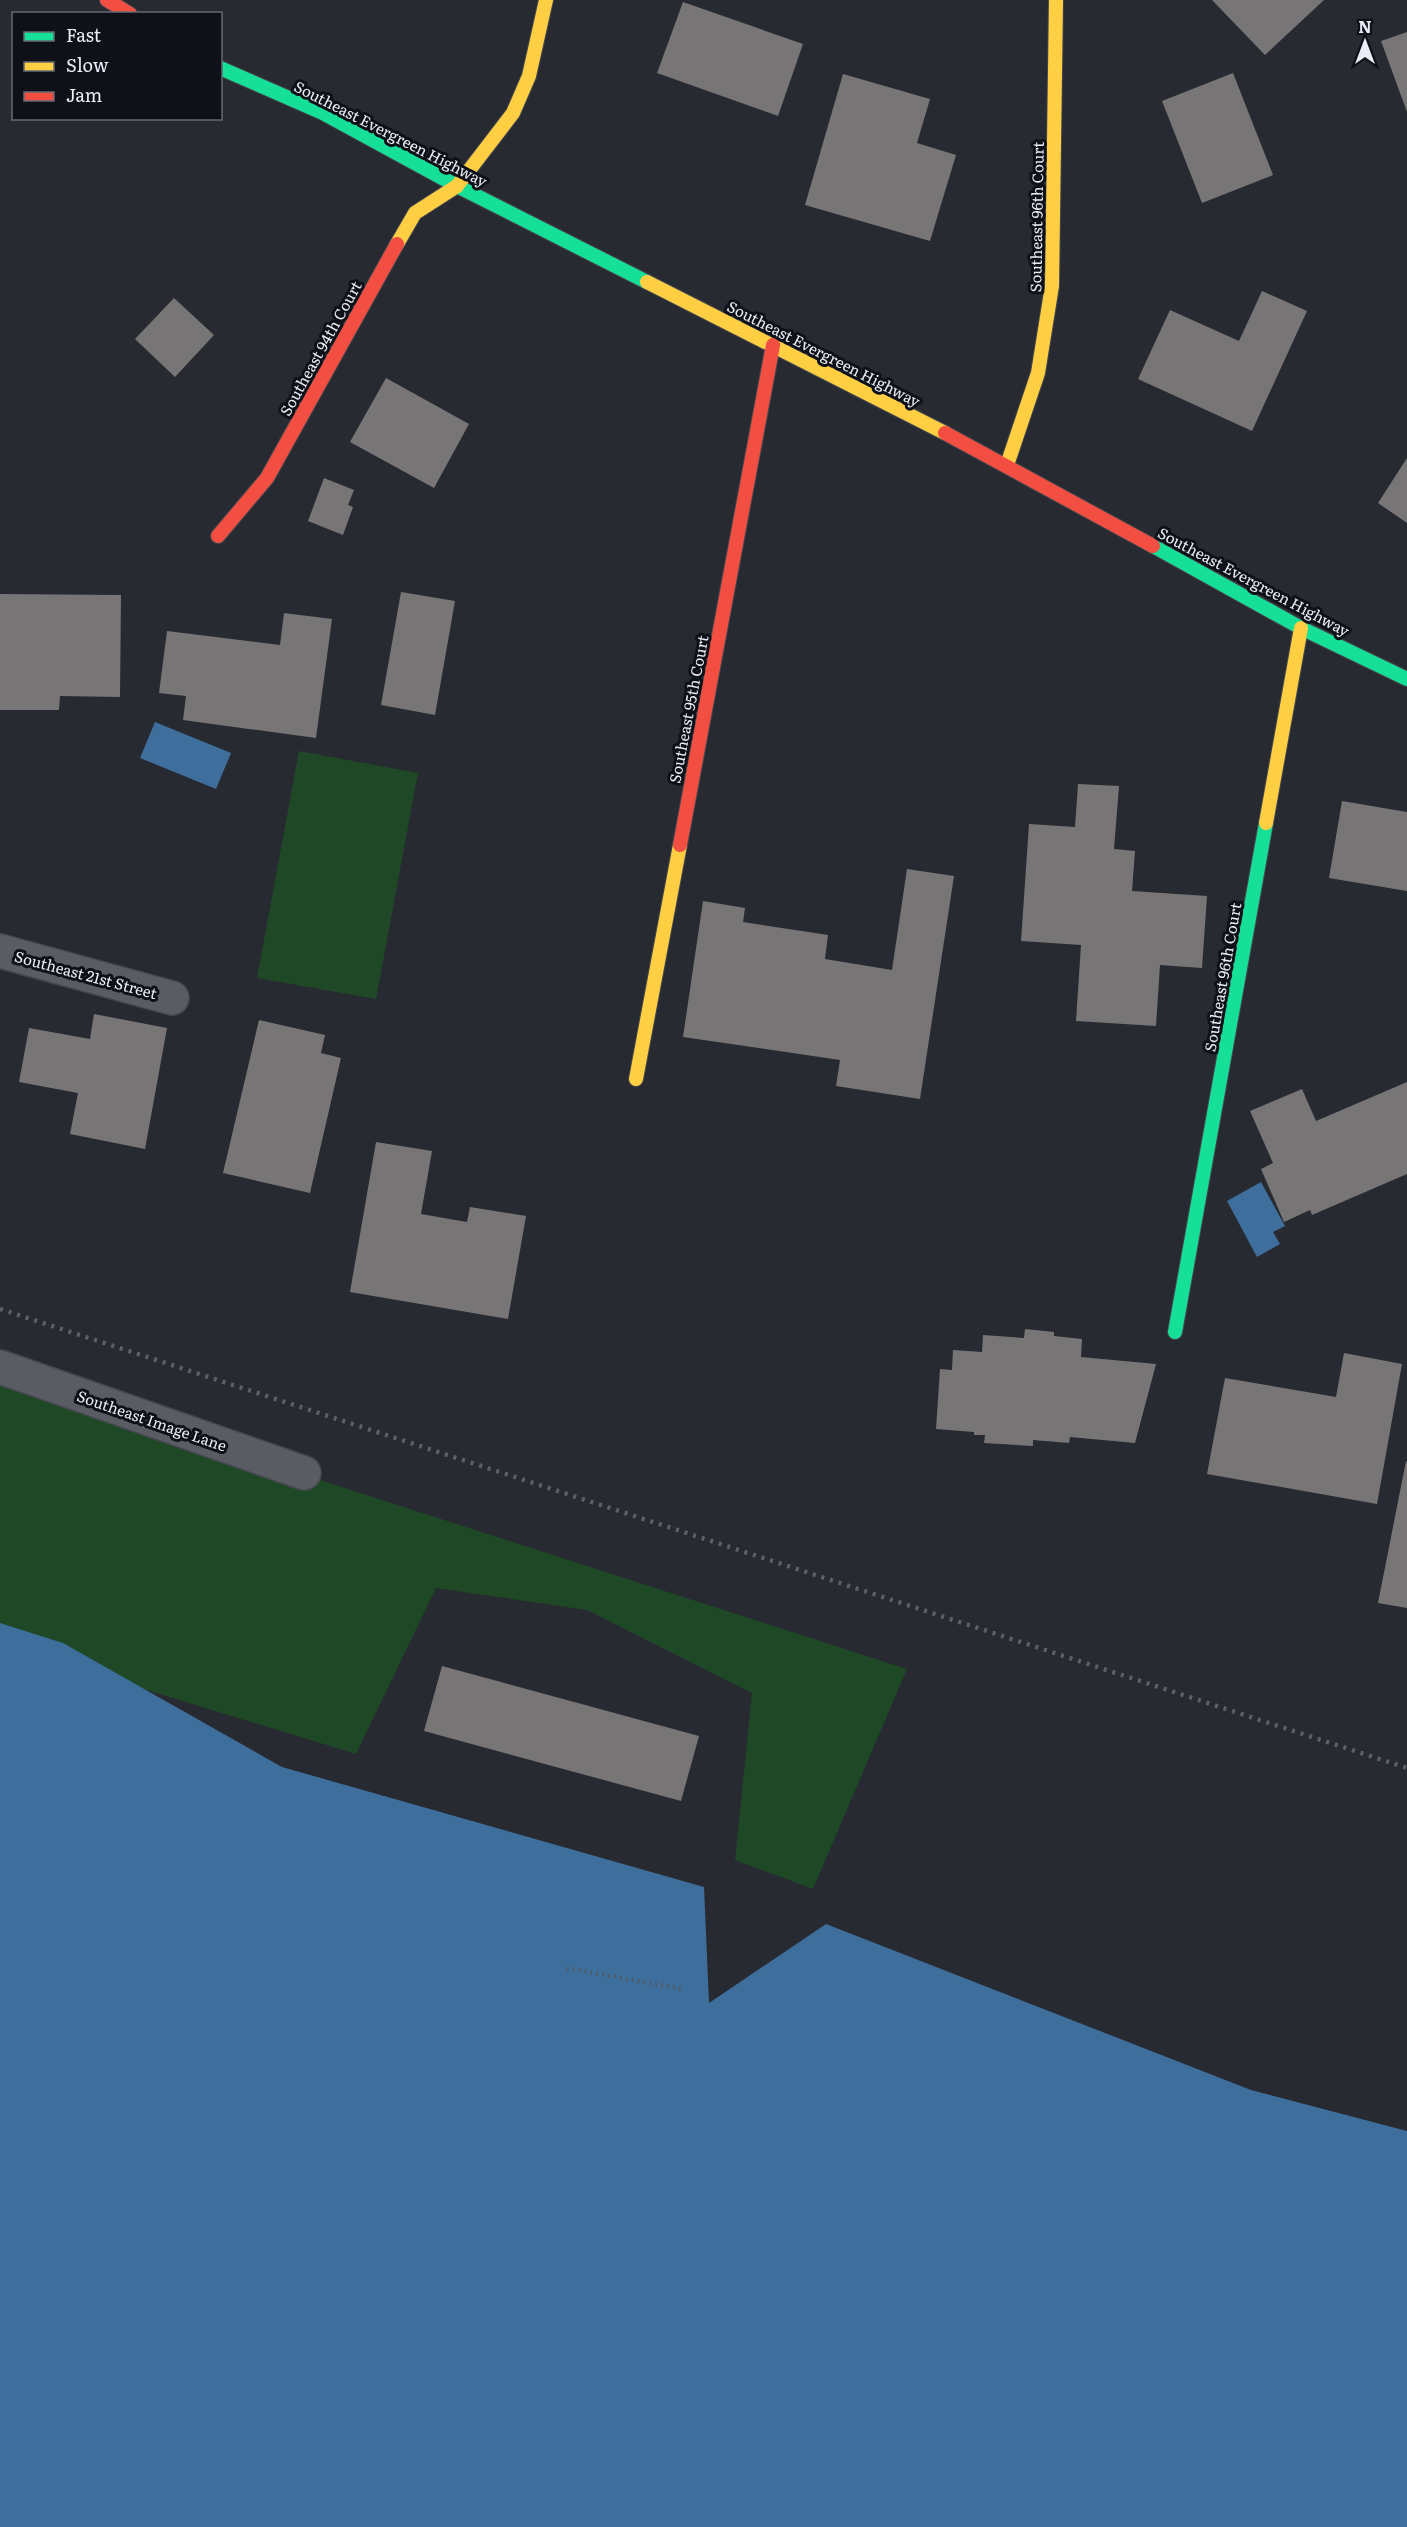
<svg xmlns="http://www.w3.org/2000/svg" width="1407" height="2527" font-family="Literata,serif">
	<style>
		.green { fill: #1e4826 }
		.water { fill: #3e6e9b }
		.building { fill: #787576 }
		.lines { fill: none; stroke-linecap: round; stroke-linejoin: round }
		.street-casing { stroke: #45474e; stroke-width: 36 }
		.fast-casing { stroke: #45474e; stroke-width: 16 }
		.slow-casing { stroke: #45474e; stroke-width: 16 }
		.jam-casing { stroke: #45474e; stroke-width: 16 }
		.path { stroke: #56585d; stroke-width: 4; stroke-dasharray: 1.5 4.5; stroke-linecap: butt }
		.street { stroke: #595c62; stroke-width: 33 }
		.fast { stroke: #16e098; stroke-width: 14 }
		.slow { stroke: #ffcf43; stroke-width: 14 }
		.jam { stroke: #f24e42; stroke-width: 14 }
		.rail { stroke: #5f6066; stroke-width: 4.5; stroke-dasharray: 3 6; stroke-linecap: butt }
		.labels { text-anchor: middle; dominant-baseline: central; stroke-width: 6; stroke-linejoin: round; paint-order: stroke }
		.street-label { font-size: 15px; fill: #e9edf7; stroke: #0f1118 }
	</style>
	<rect width="100%" height="100%" fill="#282a32"/>
	<path class="green" d="M 299,751 L 418,773 L 376,999 L 257,978 Z
		M 0,1377 L 907,1669 L 813,1889 L 735,1860 L 752,1693 L 587,1610 L 436,1588 L 356,1754 L 0,1645 Z"/>
	<path class="water" d="M 155,722 L 231,753 L 216,789 L 140,758 Z
		M 1261,1182 L 1285,1226 L 1273,1232 L 1280,1244 L 1257,1257 L 1227,1201 Z
		M 0,1623 L 63,1643 L 282,1767 L 704,1887 L 709,2003 L 826,1924 L 1251,2090 L 1407,2131 L 1407,2527 L 0,2527 Z"/>
	<path class="building" d="M 1212,0 L 1324,0 L 1265,55 Z
		M 683,2 L 803,44 L 778,116 L 657,73 Z
		M 1407,32 L 1407,112 L 1381,41 Z
		M 1233,73 L 1273,175 L 1202,203 L 1162,101 Z
		M 843,74 L 930,99 L 917,143 L 956,155 L 930,241 L 805,205 Z
		M 1262,291 L 1307,311 L 1252,431 L 1138,379 L 1170,310 L 1239,341 Z
		M 174,298 L 214,335 L 175,377 L 135,339 Z
		M 386,378 L 469,424 L 434,488 L 350,442 Z
		M 1407,458 L 1407,523 L 1378,503 Z
		M 324,478 L 354,490 L 348,505 L 353,507 L 343,535 L 308,521 Z
		M 401,592 L 455,601 L 435,715 L 381,705 Z
		M 0,594 L 121,595 L 120,697 L 60,696 L 59,710 L 0,710 Z
		M 284,613 L 332,619 L 316,738 L 183,720 L 186,696 L 159,693 L 167,631 L 280,645 Z
		M 1078,784 L 1119,786 L 1114,849 L 1135,851 L 1132,891 L 1207,896 L 1202,968 L 1160,965 L 1156,1026 L 1076,1021 L 1081,945 L 1021,941 L 1029,824 L 1075,827 Z
		M 1342,801 L 1407,812 L 1407,891 L 1329,878 Z
		M 907,869 L 954,876 L 920,1099 L 836,1086 L 840,1060 L 683,1037 L 703,901 L 745,908 L 743,922 L 828,935 L 825,959 L 892,970 Z
		M 94,1014 L 167,1028 L 145,1149 L 70,1134 L 78,1093 L 19,1082 L 29,1028 L 90,1039 Z
		M 259,1020 L 325,1035 L 321,1053 L 341,1058 L 310,1193 L 223,1173 Z
		M 1407,1082 L 1407,1174 L 1312,1215 L 1310,1210 L 1284,1222 L 1261,1169 L 1273,1163 L 1250,1111 L 1302,1089 L 1316,1121 Z
		M 376,1142 L 432,1151 L 421,1214 L 467,1222 L 470,1207 L 526,1216 L 508,1319 L 350,1292 Z
		M 1025,1329 L 1054,1332 L 1054,1336 L 1082,1339 L 1081,1357 L 1156,1364 L 1135,1443 L 1070,1437 L 1069,1443 L 1033,1440 L 1033,1446 L 984,1443 L 985,1435 L 974,1435 L 974,1432 L 936,1429 L 940,1369 L 952,1370 L 953,1350 L 982,1352 L 983,1335 L 1024,1338 Z
		M 1344,1353 L 1402,1364 L 1377,1504 L 1207,1474 L 1225,1378 L 1336,1397 Z
		M 1406,1461 L 1407,1462 L 1407,1608 L 1378,1603 Z
		M 442,1666 L 699,1736 L 681,1801 L 424,1731 Z"/>
	<g class="lines">
		<g class="street-casing">
			<path id="street" d="M 0,951 L 172,998
				M 0,1367 L 304,1473"/>
		</g>
		<g class="fast-casing">
			<path id="fast" d="M 220,68 L 323,113 L 457,186 L 647,282
				M 1153,546 L 1301,628 L 1407,679
				M 1175,1332 L 1266,823"/>
		</g>
		<g class="slow-casing">
			<path id="slow" d="M 397,244 L 415,213 L 457,186 L 513,113 L 529,76 L 546,0
				M 647,282 L 945,433
				M 1007,465 L 1038,373 L 1052,286 L 1056,0
				M 1266,823 L 1301,628
				M 636,1079 L 680,845"/>
		</g>
		<g class="jam-casing">
			<path id="jam" d="M 107,0 L 130,14
				M 945,433 L 1153,546
				M 218,536 L 267,478 L 397,244
				M 680,845 L 773,345"/>
		</g>
		<path class="path" d="M 567,1968 L 681,1989"/>
		<use href="#street" class="street"/>
		<use href="#fast" class="fast"/>
		<use href="#slow" class="slow"/>
		<use href="#jam" class="jam"/>
		<path class="rail" d="M 0,1309 L 1407,1768"/>
	</g>
	<g class="labels">
		<g class="street-label">
			<text transform="translate(391 133) rotate(27)">Southeast Evergreen Highway</text>
			<text transform="translate(1036 217) rotate(-89)">Southeast 96th Court</text>
			<text transform="translate(320 348) rotate(-61)">Southeast 94th Court</text>
			<text transform="translate(824 353) rotate(27)">Southeast Evergreen Highway</text>
			<text transform="translate(1254 581) rotate(28)">Southeast Evergreen Highway</text>
			<text transform="translate(688 709) rotate(-79)">Southeast 95th Court</text>
			<text transform="translate(86 974) rotate(15)">Southeast 21st Street</text>
			<text transform="translate(1222 977) rotate(-80)">Southeast 96th Court</text>
			<text transform="translate(152 1420) rotate(19)">Southeast Image Lane</text>
		</g>
	</g>
	<rect x="12" y="12" width="210" height="108" fill="#0f1118" stroke="#666971" stroke-width="1.5"/>
	<rect x="24" y="32" width="30" height="9" fill="#16e098" stroke="#666971" stroke-width="1.5"/>
	<text x="66" y="42" font-size="18" fill="#e9edf7">Fast</text>
	<rect x="24" y="62" width="30" height="9" fill="#ffcf43" stroke="#666971" stroke-width="1.5"/>
	<text x="66" y="72" font-size="18" fill="#e9edf7">Slow</text>
	<rect x="24" y="92" width="30" height="9" fill="#f24e42" stroke="#666971" stroke-width="1.5"/>
	<text x="66" y="102" font-size="18" fill="#e9edf7">Jam</text>
	<g transform="translate(1365 42)" stroke="#0f1118" stroke-width="4.5" paint-order="stroke">
	<path d="M0-4.5L10 22L0 15L-10 22Z" fill="#e9edf7"/>
	<text y="-9" font-size="16" font-weight="bold" text-anchor="middle" fill="#e9edf7">N</text>
	</g>
</svg>
